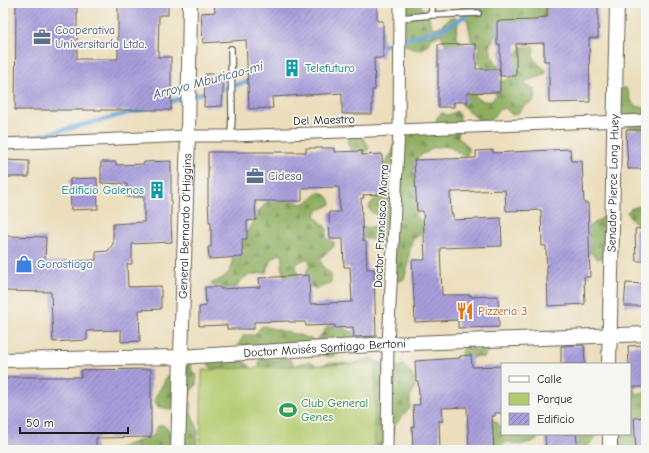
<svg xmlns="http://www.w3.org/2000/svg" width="649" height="453" font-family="'Comic Neue',sans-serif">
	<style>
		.forest { fill: url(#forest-firs); stroke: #56653e }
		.park { fill: #b4ca6e; stroke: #687345 }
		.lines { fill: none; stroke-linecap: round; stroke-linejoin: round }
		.stream { stroke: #66a1d6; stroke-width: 4.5 }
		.building { fill: url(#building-hatch) }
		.service-casing { stroke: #656054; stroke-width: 8 }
		.minor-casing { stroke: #656054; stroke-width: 13 }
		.tertiary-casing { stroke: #656054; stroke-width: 16 }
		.service { stroke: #fff; stroke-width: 5.5 }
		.minor { stroke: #fff; stroke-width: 11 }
		.tertiary { stroke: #fff; stroke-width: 14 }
		.labels { text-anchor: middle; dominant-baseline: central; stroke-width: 3.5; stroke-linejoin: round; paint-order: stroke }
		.service-label { font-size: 12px; fill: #4e5e75; stroke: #f6f6f2; text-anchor: start }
		.culture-label { font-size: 12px; fill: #0d838f; stroke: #f6f6f2; text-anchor: start }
		.street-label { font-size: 12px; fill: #1c1c1c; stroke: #f6f6f2 }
		.shop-label { font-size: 12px; fill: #366cbe; stroke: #f6f6f2; text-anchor: start }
		.food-label { font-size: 12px; fill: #c56008; stroke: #f6f6f2; text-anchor: start }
		.leisure-label { font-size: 12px; fill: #27864d; stroke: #f6f6f2; text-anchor: start }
		.water-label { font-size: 13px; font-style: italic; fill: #3d5870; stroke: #f6f6f2 }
	</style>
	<defs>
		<pattern id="forest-firs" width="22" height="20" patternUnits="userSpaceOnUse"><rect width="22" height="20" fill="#8fae61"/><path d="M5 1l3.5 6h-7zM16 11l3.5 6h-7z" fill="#748d4f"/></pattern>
		<pattern id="building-hatch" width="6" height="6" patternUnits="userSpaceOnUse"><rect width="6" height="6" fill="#a89edc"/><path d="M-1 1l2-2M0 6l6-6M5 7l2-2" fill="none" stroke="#8880b2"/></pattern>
	</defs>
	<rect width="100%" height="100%" fill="#f6f6f2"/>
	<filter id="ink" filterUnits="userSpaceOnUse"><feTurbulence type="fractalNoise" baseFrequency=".025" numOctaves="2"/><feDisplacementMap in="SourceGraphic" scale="8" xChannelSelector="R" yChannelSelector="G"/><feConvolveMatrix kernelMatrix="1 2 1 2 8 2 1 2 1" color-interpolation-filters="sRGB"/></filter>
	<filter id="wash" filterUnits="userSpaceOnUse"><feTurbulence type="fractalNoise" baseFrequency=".012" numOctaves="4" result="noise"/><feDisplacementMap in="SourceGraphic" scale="16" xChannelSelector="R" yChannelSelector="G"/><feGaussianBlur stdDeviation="0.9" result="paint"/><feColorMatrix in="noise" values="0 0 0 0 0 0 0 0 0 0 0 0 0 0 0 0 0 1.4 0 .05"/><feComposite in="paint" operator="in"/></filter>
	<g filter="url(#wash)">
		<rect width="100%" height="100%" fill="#ecdebc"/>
		<path class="forest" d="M 405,3 L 420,3 L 423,10 L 428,10 L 430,21 L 432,27 L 435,28 L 441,26 L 450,17 L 456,18 L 458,23 L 456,36 L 464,44 L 462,47 L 446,45 L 441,34 L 433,38 L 426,46 L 420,50 L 412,49 L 404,44 Z
			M 460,3 L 533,3 L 545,6 L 592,3 L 593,9 L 499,28 C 494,32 495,40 490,44 L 491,55 L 499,66 L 496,72 L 484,71 L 478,62 L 479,46 L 471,40 L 468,22 L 462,13 Z
			M 531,46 L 534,48 L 533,56 L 535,61 L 547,71 C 543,79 532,78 524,82 L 525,85 L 535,89 L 536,96 L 534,101 L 524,106 L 517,114 L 512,115 L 505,108 L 498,110 C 493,122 491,119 478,120 L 471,112 L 468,111 L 462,105 L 462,84 L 478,87 L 475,96 L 478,99 C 495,106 496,96 499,82 C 501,81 503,81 505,81 C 516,77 510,56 522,47 Z
			M 621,88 L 626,88 C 632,99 630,108 646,107 L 646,135 C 643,132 640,129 636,128 C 631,127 634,129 629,127 C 615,122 621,100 621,88 Z
			M 457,111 L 460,117 L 458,137 C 464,144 471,144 467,155 L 463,156 C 451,146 445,144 430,149 L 428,152 L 420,155 L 416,161 L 413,172 C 420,185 416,200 417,213 C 417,220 425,224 425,231 L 412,240 L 409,253 L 409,264 L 404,279 L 398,282 L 393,277 L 391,264 L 385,256 L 384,242 L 363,238 L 360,229 L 362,228 L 378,226 L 382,222 L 380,217 C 356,206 379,201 384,186 C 386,180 384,171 384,164 L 392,153 L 395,142 L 400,135 L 435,130 C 435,123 436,116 442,113 L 448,115 Z
			M 350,135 C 363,137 364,136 369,148 L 365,153 L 357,157 L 352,155 L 347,141 Z
			M 320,192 C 326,194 330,197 331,204 L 317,211 L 315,216 L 327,229 L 326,238 L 334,242 L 334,246 C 330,252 322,254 320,260 L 324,268 L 331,274 L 331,282 C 325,286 318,290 311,287 L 305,276 L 310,263 L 308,258 L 297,263 L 296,267 L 298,274 L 298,278 L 285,279 L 281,267 L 283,256 L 279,254 L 271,260 L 266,273 C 253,274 239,275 236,290 L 225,292 L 224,288 L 220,285 L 215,286 L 211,284 L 224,277 L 230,271 L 233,263 L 232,259 L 244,240 L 248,230 L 258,216 L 259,211 L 267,202 L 276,197 L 291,198 C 303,211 309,199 320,192 Z
			M 642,205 L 646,206 L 646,226 C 637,226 630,221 627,212 L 630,209 Z
			M 607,212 L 606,234 L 602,245 L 605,255 L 603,257 L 598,259 L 587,250 L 587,228 L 602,218 Z
			M 338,325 L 354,333 L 355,343 L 337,354 L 330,357 L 314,352 L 240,350 L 238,345 L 244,335 L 255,335 L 260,328 L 263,326 C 280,331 298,333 315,341 L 318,339 L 327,327 Z
			M 464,347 L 472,348 L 476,351 L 484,348 L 487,352 L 484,358 L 476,356 L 469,360 L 462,356 L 461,352 Z
			M 288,357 L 295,365 L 310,361 L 318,366 L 329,363 L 345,363 L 350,365 L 370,358 L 380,363 L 400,367 L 403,365 L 411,373 L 414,380 L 415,388 L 410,396 L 410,408 L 394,426 L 392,450 L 365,450 L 259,366 L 259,362 L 261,359 L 274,360 Z
			M 228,360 L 243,361 L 251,367 L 251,369 L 212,368 L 210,367 L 208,363 L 209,361 Z
			M 187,362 L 191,364 L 192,371 L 197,375 L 196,386 L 192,390 L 189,399 L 191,404 L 191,412 L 198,430 L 197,447 L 194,450 L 115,450 L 144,438 L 151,437 L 155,433 L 156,429 L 158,426 L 163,425 L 169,430 L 175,431 L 175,410 L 158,407 C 151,397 158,394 162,386 C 164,383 165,380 166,377 L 178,373 Z
			M 630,385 L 634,386 L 635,393 L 642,394 L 646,390 L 646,441 C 636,446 630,453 619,447 L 617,441 L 619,434 L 630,434 Z
			M 493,419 L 502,427 L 502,434 L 537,434 L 537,440 L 521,445 L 507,442 L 499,446 L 488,441 L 483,425 Z
			M 572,434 L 598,434 L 591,443 L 583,448 L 578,446 Z"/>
		<path class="park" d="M 375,363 L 374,450 L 200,450 L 202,370 Z"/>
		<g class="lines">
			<path class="stream" d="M 378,47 L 445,28 L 482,6 L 483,3
				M 217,90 L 253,80
				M 165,103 L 210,91
				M 32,138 L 144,109"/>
		</g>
		<g id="blocks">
			<path class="building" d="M 16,3 L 77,3 L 77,59 L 118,59 L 118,3 L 168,3 L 168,15 L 159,15 L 158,57 L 171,57 L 171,110 L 15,110 Z
				M 214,3 L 377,4 L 377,21 L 383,21 L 383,58 L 374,58 L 375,90 L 372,90 L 372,114 L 342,114 L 342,93 L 272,97 L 273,108 L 249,109 L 246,40 L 203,43 L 201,13 L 215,12 Z
				M 547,3 L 598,3 L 598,38 L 589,38 L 590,102 L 549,103 L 549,61 L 544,61 L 544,43 L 516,44 L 516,76 L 500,76 L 500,44 L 497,44 L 497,21 L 537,20 L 537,18 L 547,17 Z
				M 476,44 L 476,69 L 500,69 L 500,92 L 467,93 L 467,102 L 454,102 L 454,107 L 438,107 L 438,45 Z
				M 205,74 L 224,74 L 222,106 L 204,107 Z
				M 626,130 L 646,130 L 646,153 L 642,153 L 643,169 L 628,169 Z
				M 306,148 L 334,148 L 334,152 L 362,151 L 362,155 L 382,154 L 383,194 L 363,195 L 364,198 L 361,198 L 363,241 L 366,241 L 367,269 L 374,269 L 376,336 L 354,337 L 353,327 L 335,328 L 335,325 L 306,326 L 305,322 L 289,322 L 289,321 L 254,322 L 254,329 L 227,329 L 227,325 L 199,326 L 199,307 L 206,306 L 205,287 L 220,287 L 220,289 L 260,287 L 259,278 L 309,275 L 310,304 L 352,302 L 350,267 L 344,267 L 343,239 L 330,239 L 329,212 L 340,212 L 339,187 L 302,188 L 302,201 L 255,201 L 256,220 L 247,221 L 247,239 L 242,239 L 243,257 L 209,259 L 208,247 L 211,247 L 211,222 L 209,222 L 208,200 L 208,152 L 306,152 Z
				M 570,149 L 571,161 L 582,161 L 584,203 L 588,203 L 590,277 L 584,277 L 585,304 L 548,306 L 546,246 L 542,246 L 541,210 L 506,211 L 505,190 L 454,192 L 450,192 L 451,214 L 453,214 L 453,220 L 501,218 L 502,246 L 440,248 L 442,295 L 471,295 L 471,297 L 498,296 L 499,327 L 458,328 L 458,320 L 415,322 L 412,260 L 425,260 L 423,211 L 417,211 L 414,160 L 476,158 L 476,151 L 493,150 L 493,153 Z
				M 3,160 L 29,161 L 29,177 L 3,177 Z
				M 171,161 L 171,222 L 172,242 L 132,244 L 132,264 L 127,264 L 128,287 L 161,286 L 161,309 L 139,310 L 140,341 L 121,342 L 121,330 L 87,331 L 87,340 L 53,342 L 51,292 L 3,291 L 5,236 L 46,237 L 45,262 L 96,260 L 96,252 L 108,251 L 113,244 L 113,224 L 144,222 L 144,197 L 127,197 L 127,184 L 101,183 L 101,162 L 116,162 L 116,165 L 144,164 L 144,162 Z
				M 97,178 L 98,209 L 71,210 L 70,179 Z
				M 646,228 L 646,261 L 636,261 L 635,229 Z
				M 626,283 L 646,284 L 646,306 L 624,306 Z
				M 584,345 L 585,364 L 561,364 L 561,346 Z
				M 646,345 L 646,387 L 630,387 L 628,346 Z
				M 471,355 L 472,367 L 502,366 L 502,413 L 495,413 L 495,416 L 492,416 L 494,450 L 469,450 L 467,407 L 442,408 L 443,421 L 439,421 L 440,450 L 413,450 L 412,427 L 414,427 L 413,405 L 420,405 L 418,381 L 416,381 L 415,361 L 460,358 L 460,356 Z
				M 151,369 L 151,437 L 96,438 L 96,450 L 3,450 L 3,382 L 10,377 L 81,377 L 81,370 Z
				M 646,417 L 646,450 L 636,450 L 634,418 Z
				M 545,434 L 576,434 L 578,450 L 546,450 Z"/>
		</g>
	</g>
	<g filter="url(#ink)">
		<use href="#blocks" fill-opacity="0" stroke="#656054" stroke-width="1"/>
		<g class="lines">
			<g class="service-casing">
				<path id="service" d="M 431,15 L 433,3
					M 400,18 L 431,15 L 478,13
					M 231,49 L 232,116 L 231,136"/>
			</g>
			<g class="minor-casing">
				<path id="minor" d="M 3,144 L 188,136 L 231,136 L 399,130 L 646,120
					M 387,450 L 388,344 L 399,130 L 400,3"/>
			</g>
			<g class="tertiary-casing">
				<g id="tertiary">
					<path id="s1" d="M 3,360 L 180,357 L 388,344 L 646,334"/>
					<path id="s2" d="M 609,364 L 617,3"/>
					<path d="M 610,434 L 610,450"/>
					<path id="s3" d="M 178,450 L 188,136 L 190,3"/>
				</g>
			</g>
			<use href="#service" class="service"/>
			<use href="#minor" class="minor"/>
			<use href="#tertiary" class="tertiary"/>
		</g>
	</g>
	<defs>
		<g id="office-bare" transform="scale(1.38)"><path d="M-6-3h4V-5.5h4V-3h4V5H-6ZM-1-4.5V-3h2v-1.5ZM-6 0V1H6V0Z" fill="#5c6f8a" stroke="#f6f6f2" stroke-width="2.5" paint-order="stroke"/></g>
		<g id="building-bare" transform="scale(1.38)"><path d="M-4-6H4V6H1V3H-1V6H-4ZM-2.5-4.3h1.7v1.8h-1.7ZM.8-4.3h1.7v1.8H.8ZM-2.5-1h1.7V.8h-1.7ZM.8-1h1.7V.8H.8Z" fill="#0f9aa8" stroke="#f6f6f2" stroke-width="2.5" paint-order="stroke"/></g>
		<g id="shop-bare" transform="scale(1.38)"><path d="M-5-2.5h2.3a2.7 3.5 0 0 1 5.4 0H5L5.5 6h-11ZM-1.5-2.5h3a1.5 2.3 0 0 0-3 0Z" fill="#3f7fe0" stroke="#f6f6f2" stroke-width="2.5" paint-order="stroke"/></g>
		<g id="restaurant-bare" transform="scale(1.38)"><path d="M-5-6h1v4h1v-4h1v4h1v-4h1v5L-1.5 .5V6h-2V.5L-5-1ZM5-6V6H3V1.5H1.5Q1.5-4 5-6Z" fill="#e8710a" stroke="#f6f6f2" stroke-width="2.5" paint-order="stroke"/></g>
		<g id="stadium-bare" transform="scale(1.38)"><path d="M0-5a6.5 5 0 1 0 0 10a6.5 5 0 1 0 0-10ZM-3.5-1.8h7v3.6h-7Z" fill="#2e9e5b" stroke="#f6f6f2" stroke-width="2.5" paint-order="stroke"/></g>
	</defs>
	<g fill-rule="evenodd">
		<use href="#office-bare" x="42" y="37"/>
		<use href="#building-bare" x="292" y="68"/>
		<use href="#office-bare" x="255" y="176"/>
		<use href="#building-bare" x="157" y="190"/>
		<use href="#shop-bare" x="24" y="264"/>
		<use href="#restaurant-bare" x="465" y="311"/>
		<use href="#stadium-bare" x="288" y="410"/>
	</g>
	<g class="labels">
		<g class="service-label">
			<text x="55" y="30">Cooperativa<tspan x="55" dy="14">Universitaría Ltda.</tspan></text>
			<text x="268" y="176">Cidesa</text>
		</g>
		<g class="culture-label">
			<text x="305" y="68">Telefuturo</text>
			<text x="144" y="190" text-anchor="end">Edificio Galenos</text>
		</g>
		<g class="street-label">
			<text transform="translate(324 120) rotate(-2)">Del Maestro</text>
			<text stroke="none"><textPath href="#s2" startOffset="181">Senador Pierce Long Huey</textPath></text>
			<text transform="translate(381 226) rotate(-87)">Doctor Francisco Morra</text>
			<text stroke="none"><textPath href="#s3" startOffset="224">General Bernardo O'Higgins</textPath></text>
			<text stroke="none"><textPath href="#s1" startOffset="322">Doctor Moisés Santiago Bertoni</textPath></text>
		</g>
		<g class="shop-label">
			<text x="37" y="264">Gorostiaga</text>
		</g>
		<g class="food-label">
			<text x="478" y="311">Pizzeria 3</text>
		</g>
		<g class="leisure-label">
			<text x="301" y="403">Club General<tspan x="301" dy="14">Genes</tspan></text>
		</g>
		<g class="water-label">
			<text transform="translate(208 80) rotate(-15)">Arroyo Mburicao-mi</text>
		</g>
	</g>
	<rect width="649" height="453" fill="none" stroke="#f6f6f2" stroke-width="16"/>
	<rect x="501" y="363" width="130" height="72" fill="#f6f6f2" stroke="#9f9f9c"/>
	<rect x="509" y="376" width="20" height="6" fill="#ffffff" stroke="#9f9f9c"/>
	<text x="537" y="383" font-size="12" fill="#1c1c1c">Calle</text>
	<rect x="509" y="393" width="20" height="12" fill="#b4ca6e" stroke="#9f9f9c"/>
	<text x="537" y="403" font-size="12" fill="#1c1c1c">Parque</text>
	<rect x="509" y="413" width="20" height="12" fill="url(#building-hatch)" stroke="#9f9f9c"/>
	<text x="537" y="423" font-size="12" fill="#1c1c1c">Edificio</text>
	<path d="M20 427v6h108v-6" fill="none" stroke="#1c1c1c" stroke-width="2"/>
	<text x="26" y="427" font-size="12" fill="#1c1c1c" stroke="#f6f6f2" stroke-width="3" paint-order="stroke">50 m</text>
</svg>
